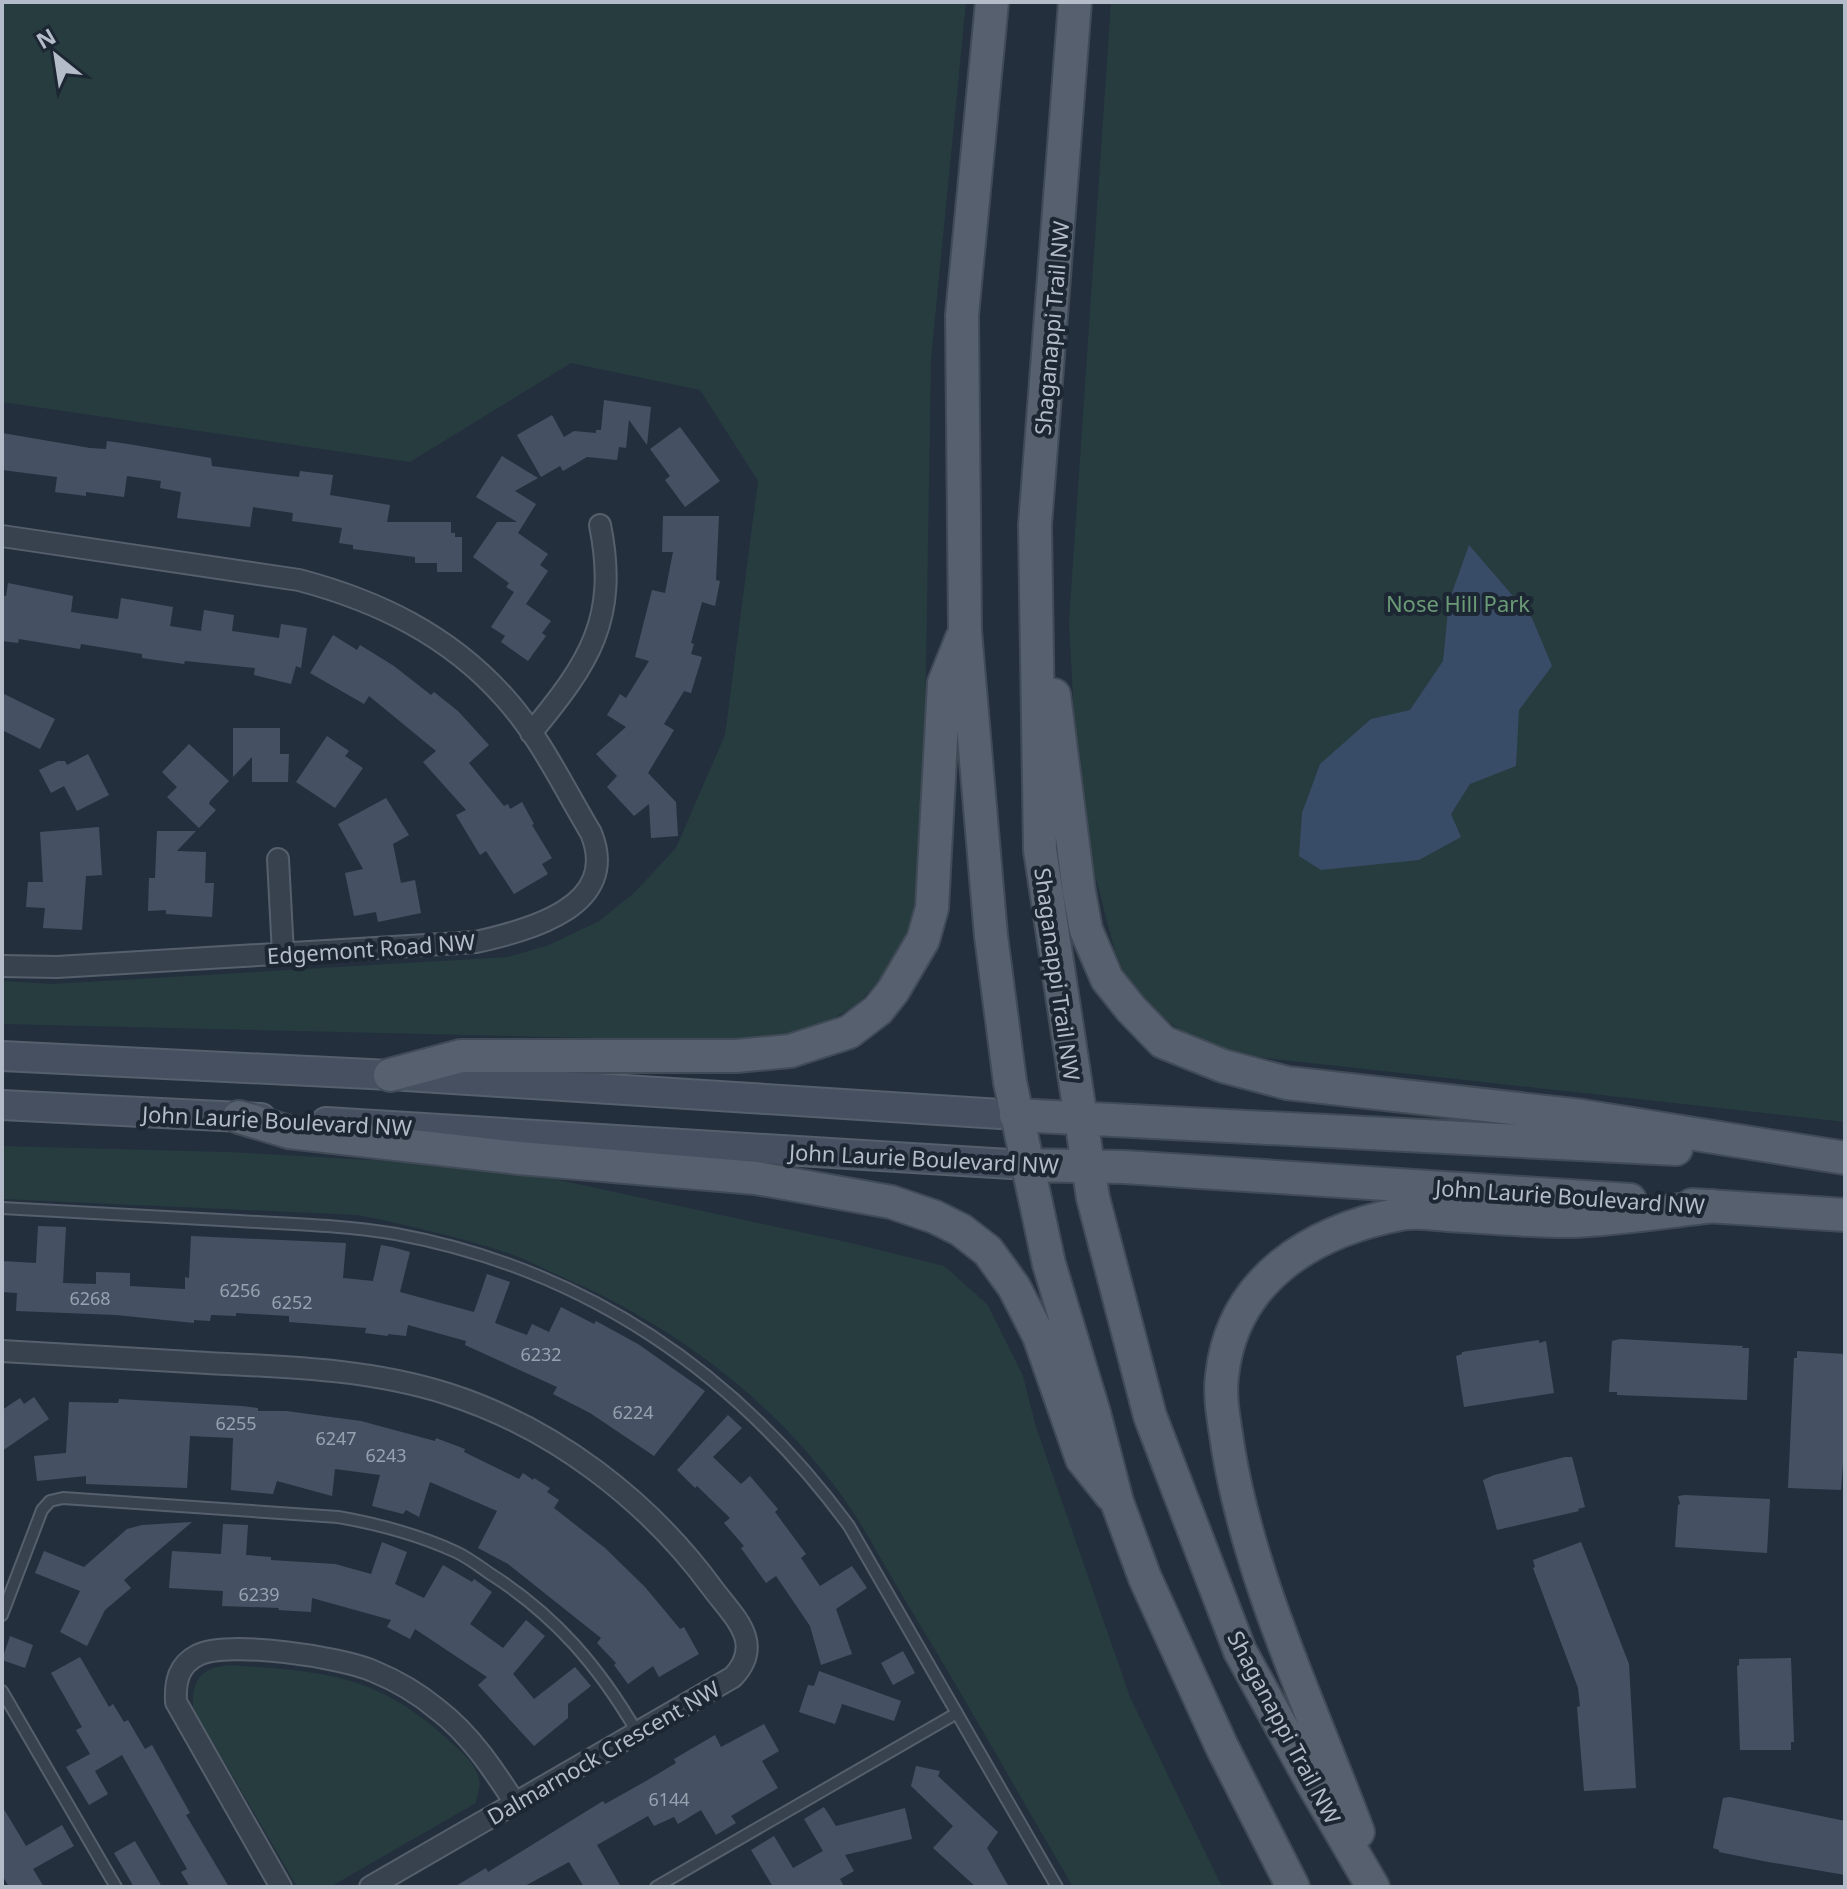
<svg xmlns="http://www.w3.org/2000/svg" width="1847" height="1889" font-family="'Noto Sans',sans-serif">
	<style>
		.green { fill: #263c3f }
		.water { fill: #394c67 }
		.building { fill: #455162 }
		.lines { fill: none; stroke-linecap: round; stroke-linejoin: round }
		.lane-casing { stroke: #565f6c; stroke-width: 14 }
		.street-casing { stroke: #565f6c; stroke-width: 24 }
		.secondary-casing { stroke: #565f6c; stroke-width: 32 }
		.primary-casing { stroke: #414a57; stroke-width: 36 }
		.lane { stroke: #38414e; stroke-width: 10 }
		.street { stroke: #38414e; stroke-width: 20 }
		.secondary { stroke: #465061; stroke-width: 28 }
		.primary { stroke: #56606e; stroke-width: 32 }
		.labels { text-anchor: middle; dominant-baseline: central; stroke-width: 8; stroke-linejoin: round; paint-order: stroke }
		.number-label { font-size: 18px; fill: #98a1af }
		.street-label { font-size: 22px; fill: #b4bcc9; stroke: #1d2633 }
		.park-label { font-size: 22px; fill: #6b9a76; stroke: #1d2633 }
	</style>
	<rect width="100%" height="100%" fill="#242f3e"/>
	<path class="green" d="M 2,2 L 966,2 L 931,359 L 925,729 L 918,901 L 898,958 L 857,1005 L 827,1022 L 767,1042 L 2,1024 L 2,981 L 52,984 L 508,957 L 549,945 L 599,921 L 634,893 L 676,848 L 725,735 L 758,481 L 700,390 L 571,363 L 410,462 L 2,402 Z
		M 1111,2 L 1845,2 L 1845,1122 L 1230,1054 L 1189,1036 L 1169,1022 L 1151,1008 L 1127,979 L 1115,952 L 1079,813 L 1069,621 Z
		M 2,1146 L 227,1152 L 389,1161 L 545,1177 L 851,1243 L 944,1266 L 987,1304 L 1023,1376 L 1036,1427 L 1130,1697 L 1222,1887 L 1073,1887 C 1017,1791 963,1695 905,1600 C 883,1564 864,1525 839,1492 C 768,1395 669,1323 560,1276 C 542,1268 524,1258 505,1252 C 457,1237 408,1225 358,1215 L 2,1199 Z
		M 230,1665 C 318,1671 376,1673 445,1737 C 457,1748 476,1762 479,1779 C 481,1786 477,1796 476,1803 L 330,1887 L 296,1885 L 193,1708 C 192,1678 201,1668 230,1665 Z"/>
	<path class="water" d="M 1469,545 L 1532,618 L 1552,666 L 1519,710 L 1516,766 L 1470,784 L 1451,814 L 1461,837 L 1419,860 L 1321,870 L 1299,856 L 1302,813 L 1320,764 L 1371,719 L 1410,710 L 1443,661 L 1449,601 Z"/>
	<path class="building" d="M 604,400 L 651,407 L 647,445 L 629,420 L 626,448 L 619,447 L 617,460 L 587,457 L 563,471 L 560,466 L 541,477 L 517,435 L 552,415 L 564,437 L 574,431 L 596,433 L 596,430 L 601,430 Z
		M 680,427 L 720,481 L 685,507 L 665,480 L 670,476 L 650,449 Z
		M 2,433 L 90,448 L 106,449 L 107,441 L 128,444 L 211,458 L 212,466 L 282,475 L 299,477 L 300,471 L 333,475 L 330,495 L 390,505 L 387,522 L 451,522 L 451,533 L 455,533 L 455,537 L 462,537 L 462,572 L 437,572 L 437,563 L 415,563 L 415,557 L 353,549 L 353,545 L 339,543 L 342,528 L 292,521 L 293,513 L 253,507 L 250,527 L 177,518 L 181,492 L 160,488 L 161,481 L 127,476 L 124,497 L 86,492 L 86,496 L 55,492 L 57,477 L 2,470 Z
		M 502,456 L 538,478 L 515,491 L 536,504 L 518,533 L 548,554 L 540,565 L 548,571 L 526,604 L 551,621 L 542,633 L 546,636 L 528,661 L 501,642 L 505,636 L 491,627 L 514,592 L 506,587 L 509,583 L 473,557 L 497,522 L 517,522 L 476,497 Z
		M 663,516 L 719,516 L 716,580 L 720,581 L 715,606 L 702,602 L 691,643 L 694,644 L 691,654 L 702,657 L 691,693 L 684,691 L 664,724 L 674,730 L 648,773 L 676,802 L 678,836 L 651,838 L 649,804 L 634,816 L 607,787 L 617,776 L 596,754 L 626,727 L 607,715 L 620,694 L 626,698 L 649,661 L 635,657 L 652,590 L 665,593 L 673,552 L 662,552 Z
		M 8,583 L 73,596 L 71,612 L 118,619 L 121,598 L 173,607 L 170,626 L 201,631 L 204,610 L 234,615 L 232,631 L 279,638 L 281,624 L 307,628 L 301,668 L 296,666 L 291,684 L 254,675 L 255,668 L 185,661 L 184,664 L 142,658 L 142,654 L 81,644 L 80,649 L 19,639 L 18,643 L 2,641 L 2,596 L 6,596 Z
		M 333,635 L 357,650 L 360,645 L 394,666 L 431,695 L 434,692 L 458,711 L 489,745 L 469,763 L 504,806 L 508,804 L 510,809 L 522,802 L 534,824 L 532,825 L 552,858 L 542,864 L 548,874 L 514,894 L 486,851 L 480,855 L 456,815 L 466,810 L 423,762 L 436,751 L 369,696 L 364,704 L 310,673 Z
		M 2,693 L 55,719 L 40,749 L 2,730 Z
		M 233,728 L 280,728 L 280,754 L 289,754 L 288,782 L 252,782 L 252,757 L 233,777 Z
		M 327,736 L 349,751 L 345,756 L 363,768 L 335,808 L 296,782 Z
		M 189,744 L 229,781 L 210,801 L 209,804 L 216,810 L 199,828 L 167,797 L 177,787 L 162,772 Z
		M 88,754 L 109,795 L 77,811 L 64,786 L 51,793 L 39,770 L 58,761 L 65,761 L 67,765 Z
		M 386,798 L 409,835 L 393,844 L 401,883 L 415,880 L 421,913 L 378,922 L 376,912 L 354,916 L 345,873 L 363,869 L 338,824 Z
		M 99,827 L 102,875 L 86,876 L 82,930 L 43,928 L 45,908 L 26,907 L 28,882 L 43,882 L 40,832 Z
		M 157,831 L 196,831 L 177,851 L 206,852 L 205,883 L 214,883 L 212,917 L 166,914 L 166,910 L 148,911 L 149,878 L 155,878 Z
		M 38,1226 L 66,1227 L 63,1283 L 96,1284 L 96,1272 L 130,1273 L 130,1286 L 185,1289 L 185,1277 L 189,1278 L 191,1236 L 346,1243 L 343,1278 L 373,1281 L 381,1245 L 392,1247 L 410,1252 L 400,1292 L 474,1312 L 487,1274 L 510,1282 L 495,1323 L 527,1335 L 532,1324 L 549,1332 L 561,1307 L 594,1324 L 596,1321 L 638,1344 L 705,1391 L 654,1456 L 590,1413 L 553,1394 L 557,1387 L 465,1345 L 466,1341 L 408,1325 L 406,1336 L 388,1334 L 388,1336 L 365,1333 L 366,1328 L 289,1322 L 289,1316 L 236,1313 L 236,1316 L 211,1315 L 210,1321 L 194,1320 L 194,1323 L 116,1315 L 16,1311 L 17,1293 L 2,1292 L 2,1261 L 36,1263 Z
		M 1620,1339 L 1743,1346 L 1742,1348 L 1749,1348 L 1747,1400 L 1617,1395 L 1617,1392 L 1609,1392 L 1612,1341 Z
		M 1539,1340 L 1539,1343 L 1546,1341 L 1554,1393 L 1464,1407 L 1456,1356 L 1462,1354 L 1462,1352 Z
		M 1797,1351 L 1845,1354 L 1845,1437 L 1841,1490 L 1788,1488 L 1794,1358 L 1797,1358 Z
		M 34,1397 L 49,1419 L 2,1451 L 2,1410 L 20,1398 L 24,1404 Z
		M 119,1399 L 242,1406 L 258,1408 L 258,1411 L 286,1411 L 361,1421 L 435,1441 L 436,1438 L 465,1449 L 464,1452 L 519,1479 L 523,1473 L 533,1480 L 534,1478 L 550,1488 L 547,1492 L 559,1500 L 554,1508 L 605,1548 L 645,1587 L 680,1629 L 684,1627 L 699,1654 L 659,1677 L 653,1666 L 628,1684 L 614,1665 L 616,1663 L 597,1643 L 601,1638 L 508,1564 L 478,1548 L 497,1511 L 430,1482 L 419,1517 L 406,1510 L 403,1514 L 372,1506 L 380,1475 L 335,1469 L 332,1496 L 277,1481 L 273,1494 L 231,1490 L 233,1438 L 190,1436 L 187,1488 L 86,1484 L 86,1476 L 37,1481 L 34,1456 L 66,1453 L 69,1402 L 118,1403 Z
		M 728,1415 L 742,1428 L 713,1457 L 741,1484 L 750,1476 L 778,1509 L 775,1512 L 806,1554 L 801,1558 L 820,1586 L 852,1566 L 867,1588 L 836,1609 L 852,1654 L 821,1665 L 810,1626 L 776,1576 L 766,1583 L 741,1548 L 744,1546 L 724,1523 L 730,1518 L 697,1486 L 695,1488 L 677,1470 Z
		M 1565,1457 L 1572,1457 L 1585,1507 L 1578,1509 L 1579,1511 L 1497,1530 L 1483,1480 L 1494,1475 Z
		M 1685,1495 L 1770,1499 L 1767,1553 L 1675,1547 L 1678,1505 L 1680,1504 L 1678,1496 Z
		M 192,1522 L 124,1580 L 131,1588 L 105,1610 L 87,1646 L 60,1632 L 80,1591 L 35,1573 L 44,1551 L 84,1567 L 127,1529 L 142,1525 Z
		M 223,1524 L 248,1525 L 246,1555 L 271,1557 L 271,1560 L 335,1564 L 371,1574 L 382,1542 L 407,1552 L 395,1584 L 424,1598 L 443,1565 L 472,1582 L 474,1579 L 492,1592 L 470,1624 L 503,1648 L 526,1620 L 545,1636 L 513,1674 L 534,1699 L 575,1667 L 591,1686 L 568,1704 L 568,1718 L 534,1746 L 478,1685 L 487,1677 L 415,1629 L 410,1639 L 387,1627 L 391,1620 L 312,1598 L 311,1612 L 278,1610 L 279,1608 L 222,1606 L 223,1591 L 169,1588 L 172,1551 L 221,1554 Z
		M 1581,1542 L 1629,1664 L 1636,1788 L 1584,1791 L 1577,1707 L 1580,1706 L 1578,1688 L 1533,1568 L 1535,1567 L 1533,1560 Z
		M 10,1636 L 33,1645 L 25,1668 L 2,1660 Z
		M 903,1651 L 915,1673 L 893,1685 L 881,1663 Z
		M 80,1657 L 109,1707 L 113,1704 L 124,1722 L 128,1720 L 145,1749 L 152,1745 L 190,1813 L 186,1815 L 229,1887 L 190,1887 L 181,1872 L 187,1869 L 122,1755 L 95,1771 L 108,1794 L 89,1805 L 66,1767 L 90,1754 L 76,1730 L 82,1727 L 51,1673 Z
		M 1791,1658 L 1794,1742 L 1791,1742 L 1791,1750 L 1740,1750 L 1737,1666 L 1739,1665 L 1739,1659 Z
		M 819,1671 L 901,1701 L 894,1721 L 842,1704 L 835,1724 L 799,1712 L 808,1685 L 814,1686 Z
		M 764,1724 L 779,1751 L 762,1761 L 778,1788 L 731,1816 L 736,1823 L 716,1835 L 701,1810 L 678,1824 L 674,1817 L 654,1826 L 648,1816 L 597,1845 L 621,1887 L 584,1887 L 569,1862 L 523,1887 L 454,1887 L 486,1868 L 488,1872 L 603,1801 L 605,1804 L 646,1781 L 676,1763 L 674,1759 L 715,1735 L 721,1747 Z
		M 916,1766 L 940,1771 L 938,1776 L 998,1832 L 987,1848 L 1009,1887 L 976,1887 L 933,1848 L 953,1826 L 911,1786 Z
		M 1730,1797 L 1845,1821 L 1845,1875 L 1763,1861 L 1719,1852 L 1719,1850 L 1713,1848 L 1723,1798 Z
		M 2,1806 L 26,1846 L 62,1825 L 74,1846 L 33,1869 L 44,1887 L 9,1887 L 2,1875 Z
		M 824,1807 L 836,1826 L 905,1808 L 912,1839 L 845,1855 L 854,1871 L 840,1879 L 844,1887 L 773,1887 L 751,1850 L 774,1836 L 793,1868 L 823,1851 L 804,1819 Z
		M 135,1841 L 162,1887 L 134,1887 L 114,1853 Z"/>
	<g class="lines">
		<g class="lane-casing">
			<path id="lane" d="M 2,1208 C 81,1212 160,1217 239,1221 C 291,1224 344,1225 396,1234 C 585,1269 736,1372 849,1526 L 1057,1887
				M 2,1615 L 42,1510 L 50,1501 L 63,1498 L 338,1517 C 378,1524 419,1535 456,1552 C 469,1558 480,1567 492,1575 C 556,1616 599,1667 637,1732
				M 2,1691 L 116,1887
				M 656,1887 L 957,1713"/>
		</g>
		<g class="street-casing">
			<path id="street" d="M 2,536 L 299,580 C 378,601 449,635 505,698 C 540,737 564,788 591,833 C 621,906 530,930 476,942 L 57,967 L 2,966
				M 531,733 C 589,663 619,619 600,525
				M 278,859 L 283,954
				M 2,1351 C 71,1355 139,1359 208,1363 C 289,1367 370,1369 448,1394 C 554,1428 648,1500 713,1589 C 734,1617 765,1643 733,1677 L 370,1887
				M 281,1887 L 176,1702 C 175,1682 178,1665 198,1655 C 229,1640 341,1657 373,1671 C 395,1680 419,1694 437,1709 C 470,1734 493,1769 515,1803"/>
		</g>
		<g class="secondary-casing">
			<path id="secondary" d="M 2,1056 L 390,1075 L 1016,1115
				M 2,1105 L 261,1118
				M 326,1122 L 1026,1165"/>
		</g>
		<g class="primary-casing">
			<path id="primary" d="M 992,2 L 962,315 L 965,631 L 991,936 L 1010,1082 L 1049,1264 L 1094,1413 L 1117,1502 L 1145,1578 L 1222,1747 L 1293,1887
				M 1075,2 L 1035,525 L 1040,850 L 1093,1198 L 1150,1416 L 1240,1651 L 1313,1784 L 1373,1887
				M 1054,695 L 1079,892 L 1086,930 L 1107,979 L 1131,1009 L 1163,1042 L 1223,1066 L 1287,1083 L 1582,1116 L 1845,1158
				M 390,1075 L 461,1056 L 736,1056 L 790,1051 L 849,1032 L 878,1010 L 893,991 L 923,940 L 932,908 L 944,683 L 962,638
				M 1016,1115 L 1676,1149
				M 239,1117 L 289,1132 L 519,1158 L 756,1178 L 891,1202 L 935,1217 L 961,1230 L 988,1251 L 1014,1287 L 1039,1336 L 1082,1459 L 1111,1495
				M 1026,1165 L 1124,1167 L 1630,1200
				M 1692,1205 L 1845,1215
				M 1358,1832 C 1311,1706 1250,1581 1228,1448 C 1225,1425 1219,1400 1222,1376 C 1232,1279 1312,1231 1400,1214 C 1415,1211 1433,1214 1448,1215 C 1490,1217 1533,1222 1575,1221 C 1621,1219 1668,1211 1713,1206"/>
		</g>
		<use href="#lane" class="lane"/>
		<use href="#street" class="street"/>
		<use href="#secondary" class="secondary"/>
		<use href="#primary" class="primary"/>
	</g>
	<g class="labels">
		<g class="number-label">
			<text x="240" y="1290">6256</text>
			<text x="90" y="1298">6268</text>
			<text x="292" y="1302">6252</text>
			<text x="541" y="1354">6232</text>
			<text x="633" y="1412">6224</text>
			<text x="236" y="1423">6255</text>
			<text x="336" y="1438">6247</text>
			<text x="386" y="1455">6243</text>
			<text x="259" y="1594">6239</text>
			<text x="669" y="1799">6144</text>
		</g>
		<g class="street-label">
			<text transform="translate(1051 328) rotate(-85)">Shaganappi Trail NW</text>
			<text transform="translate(371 948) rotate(-4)">Edgemont Road NW</text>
			<text transform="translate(1058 974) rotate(82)">Shaganappi Trail NW</text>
			<text transform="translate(277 1120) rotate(3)">John Laurie Boulevard NW</text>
			<text transform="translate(924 1158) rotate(3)">John Laurie Boulevard NW</text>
			<text transform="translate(1570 1196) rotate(4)">John Laurie Boulevard NW</text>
			<text transform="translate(1285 1727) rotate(62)">Shaganappi Trail NW</text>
			<text transform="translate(603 1752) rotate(-30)">Dalmarnock Crescent NW</text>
		</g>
		<g class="park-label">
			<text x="1458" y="603">Nose Hill Park</text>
		</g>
	</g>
	<rect width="1847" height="1889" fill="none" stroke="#b4bcc9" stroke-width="8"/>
	<g transform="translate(56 56) rotate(330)" stroke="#1d2633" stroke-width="6" paint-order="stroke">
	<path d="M0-6L14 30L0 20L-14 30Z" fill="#b4bcc9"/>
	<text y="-12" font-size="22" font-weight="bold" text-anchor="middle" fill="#b4bcc9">N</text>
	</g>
</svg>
